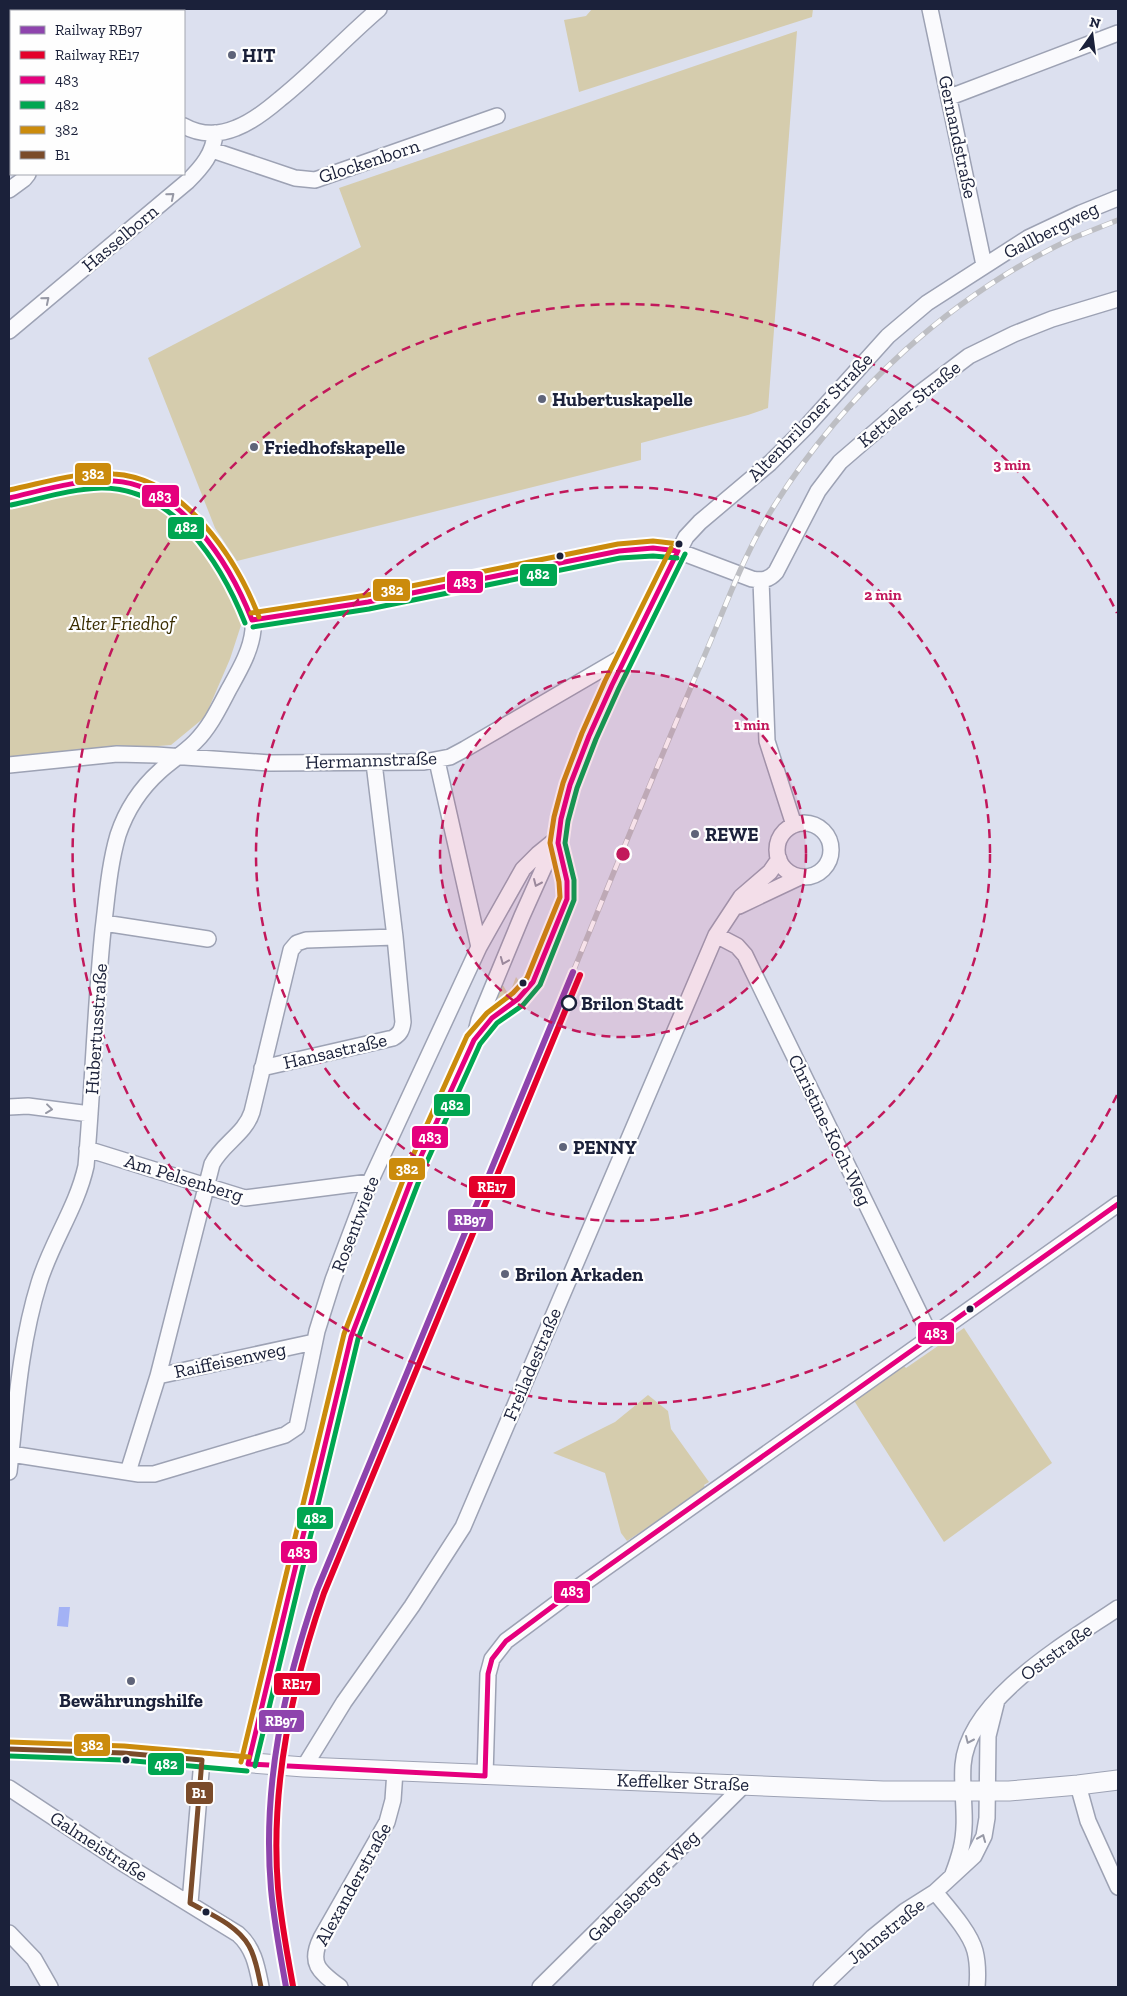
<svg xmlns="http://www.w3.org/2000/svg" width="1127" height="1996" font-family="'Zilla Slab',serif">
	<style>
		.green { fill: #d5ccad }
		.water { fill: #a3b2f5 }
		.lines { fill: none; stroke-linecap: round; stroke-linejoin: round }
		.minor-casing { stroke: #9da2b4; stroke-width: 18 }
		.tertiary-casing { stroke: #9da2b4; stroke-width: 21 }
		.minor { stroke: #fafafd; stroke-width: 15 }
		.tertiary { stroke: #fafafd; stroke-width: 19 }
		.rail-casing { stroke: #bdbec3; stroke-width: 5.5 }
		.rail { stroke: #fefefe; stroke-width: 4; stroke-dasharray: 11; stroke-linecap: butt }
		.bus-1-casing { stroke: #fefefe; stroke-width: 9 }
		.bus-2-casing { stroke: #fefefe; stroke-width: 9 }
		.bus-3-casing { stroke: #fefefe; stroke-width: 9 }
		.bus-4-casing { stroke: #fefefe; stroke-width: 9 }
		.bus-1 { stroke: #e5007d; stroke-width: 5 }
		.bus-2 { stroke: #00a651; stroke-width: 5 }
		.bus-3 { stroke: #cb8b0c; stroke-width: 5 }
		.bus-4 { stroke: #7a4b2a; stroke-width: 5 }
		.rail-1-casing { stroke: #fefefe; stroke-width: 10 }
		.rail-2-casing { stroke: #fefefe; stroke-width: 10 }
		.rail-1 { stroke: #8e44ad; stroke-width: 6 }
		.rail-2 { stroke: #e4002b; stroke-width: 6 }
		.oneway { stroke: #9698a5 }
		.ring { fill: none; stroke: #c2185b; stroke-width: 2.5; stroke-dasharray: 9 6 }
		.poi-dot { fill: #5f6479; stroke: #fefefe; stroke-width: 2 }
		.bus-dot { fill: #1b213a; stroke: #fefefe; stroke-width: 2 }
		.stop-dot { fill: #fefefe; stroke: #1b213a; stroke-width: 2.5 }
		.labels { text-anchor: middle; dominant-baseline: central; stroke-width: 4.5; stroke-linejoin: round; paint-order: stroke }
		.poi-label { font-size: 19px; font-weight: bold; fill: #1b213a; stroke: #fefefe; text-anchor: start }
		.street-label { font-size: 19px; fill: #1b213a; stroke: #fefefe }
		.park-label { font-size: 19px; font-style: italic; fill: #3a2d00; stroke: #fefefe }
		.stop-label { font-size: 19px; font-weight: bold; fill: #1b213a; stroke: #fefefe; text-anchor: start }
		.centre { fill: #c2185b; stroke: #fefefe; stroke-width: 2.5 }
		.ring-label { font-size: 15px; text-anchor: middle; font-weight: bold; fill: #c2185b; stroke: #fefefe; stroke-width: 4.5; stroke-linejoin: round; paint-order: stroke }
		.line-badge { stroke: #fefefe; stroke-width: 2 }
		.badge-label { font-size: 14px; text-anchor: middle; font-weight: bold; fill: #fff }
	</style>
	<rect width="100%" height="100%" fill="#dce0ef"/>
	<path class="green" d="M 592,9 L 813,9 L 812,17 L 579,92 L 564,20 L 586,16 Z
		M 797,31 L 768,408 L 748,415 L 641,443 L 641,460 L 237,561 L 215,528 L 148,358 L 361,247 L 339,188 Z
		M 87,487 L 134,491 L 163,504 L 200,540 L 223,570 L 244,616 L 230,659 L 205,717 L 171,745 L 9,758 L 9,503 Z
		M 516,977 L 522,985 L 503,1000 L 497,998 L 497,994 L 501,982 L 507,992 L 511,990 Z
		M 964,1328 L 1052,1463 L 944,1542 L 853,1399 L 904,1366 L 906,1368 Z
		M 648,1395 L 668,1411 L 671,1429 L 709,1482 L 704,1485 L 706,1489 L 627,1541 L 621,1533 L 605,1473 L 553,1453 L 615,1422 Z"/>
	<path class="water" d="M 59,1607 L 70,1607 L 68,1627 L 57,1626 Z"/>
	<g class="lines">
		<g class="minor-casing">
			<path id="minor" d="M 92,9 L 95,11
				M 930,9 L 984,265
				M 950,97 L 1118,33
				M 184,126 C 200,135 219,135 236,128 C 252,122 266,111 280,99 C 315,71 345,38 379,9
				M 212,150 L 295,178 L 315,180 L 497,116
				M 9,190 L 24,179 L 28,174
				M 9,331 L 188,181 C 202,167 214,153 215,133
				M 9,498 C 60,487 120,465 167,500 C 179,509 189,521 199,532 C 217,552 254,603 253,630 C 251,651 239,671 229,689 C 219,708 210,727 195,742 C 184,753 171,761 160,771 C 141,788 126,811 118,835 C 109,866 107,898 103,930 C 95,1008 93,1087 86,1166 C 77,1207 51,1243 39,1283 C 20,1344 16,1409 9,1472
				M 761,580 L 767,741 L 794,825
				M 252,620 L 368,602 L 619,551 L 653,548 L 678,551 L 752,579 C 762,581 769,580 776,572 L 818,491 L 840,462 L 920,393 L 969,356 L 1014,334 L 1052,319 L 1118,299
				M 437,761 L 479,947
				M 9,765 L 117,754 L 156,755 L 270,763 L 424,762 L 450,757 L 465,749 L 626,655
				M777 850a27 27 0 1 1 54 0a27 27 0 1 1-54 0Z
				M 739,906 L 800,877
				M 104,923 L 208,939
				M 716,935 L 737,946 L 745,955 L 931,1337
				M 478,1035 L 492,1018 L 518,999 L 533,982 L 567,899 C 571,878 561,859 557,838
				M 262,1068 L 393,1038 C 400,1034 402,1030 403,1022 L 395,937
				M 9,1107 L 28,1106 L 90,1114
				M 87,1149 L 245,1198 L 370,1182
				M 158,1376 L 212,1164 C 222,1144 245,1134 252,1112 L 291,950 L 297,943 L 306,940 L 395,937 L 374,763
				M 11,1454 L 139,1474 L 154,1474 L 285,1435 L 297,1427 L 317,1331 L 333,1280 L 370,1182 L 479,947 L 523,869 L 538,854 L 554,841
				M 128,1472 L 158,1376 L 314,1342
				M 248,1764 L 300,1550 L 335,1398 L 351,1337 L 372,1279 L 417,1165 L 474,1040 L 479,1020 L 522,916 L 557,838 L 571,784 L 585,745 L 626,655 L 686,537 L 700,522 L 770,463 L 806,427 L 888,336 L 927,303 L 1028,238 L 1081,213 L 1118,198
				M 304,1767 L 344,1702 L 412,1606 L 463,1527 L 716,935 L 741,897 L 770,872 L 779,859
				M 485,1776 L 488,1674 L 492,1659 L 506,1641 L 580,1586 L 1118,1204
				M 1078,1785 L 1088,1821 L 1118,1887
				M 9,1788 L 121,1862 L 238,1934 C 254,1948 257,1967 261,1987
				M 953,1874 C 956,1866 959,1857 961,1849 C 968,1821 961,1793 963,1765 C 968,1699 1068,1642 1118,1608
				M 935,1892 C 948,1908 970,1932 975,1951 C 978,1963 978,1975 977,1987
				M 190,1903 L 202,1760
				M 9,1933 L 34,1959 L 50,1987
				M 340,1987 C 320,1972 308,1964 321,1938 L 387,1822 L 393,1800 L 395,1771
				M 540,1987 L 745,1784
				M 821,1987 L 873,1937 L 905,1911 L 935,1892 L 974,1856 L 984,1836 L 987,1818 L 988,1736 L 997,1700"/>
		</g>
		<g class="tertiary-casing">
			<path id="tertiary" d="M 9,1749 L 123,1753 L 304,1767 L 883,1791 L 1009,1791 L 1078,1785 L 1118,1780"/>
		</g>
		<use href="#minor" class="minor"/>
		<use href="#tertiary" class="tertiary"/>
		<g class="rail-casing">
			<path id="rail" d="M 573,972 C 616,867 658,763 703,659 C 725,608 744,553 774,506 C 846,392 951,295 1073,238 C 1088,232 1103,226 1118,220"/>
		</g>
		<use href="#rail" class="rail"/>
		<g class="bus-1-casing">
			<path id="bus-1" d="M 9,498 C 44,490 78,479 114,481 C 181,485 230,564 252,620
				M 252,620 L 368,602 L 619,551 L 653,548 L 678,551
				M 248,1764 L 351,1337 L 417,1165 L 474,1040 L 492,1018 L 518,999 L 533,982 L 567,899 L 567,881 L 558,843 L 561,819 L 570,785 L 589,736 L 612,685 L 678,551
				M 248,1764 L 485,1776
				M 485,1776 L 488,1674 L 492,1659 L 506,1641 L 580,1586 L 1118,1204"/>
		</g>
		<g class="bus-2-casing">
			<path id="bus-2" d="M 11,505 C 40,499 70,489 101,488 C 173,487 221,563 245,623
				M 253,627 L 369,609 L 620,558 L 653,556 L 677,558
				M 9,1756 L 123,1760 L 247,1771
				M 255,1766 L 358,1339 L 424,1168 L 480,1044 L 497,1023 L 523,1005 L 540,985 L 574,900 L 574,880 L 565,843 L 568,821 L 577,788 L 596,739 L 619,688 L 685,554"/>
		</g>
		<g class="bus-3-casing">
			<path id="bus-3" d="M 9,490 C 44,483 78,471 114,474 C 184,478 236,558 259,617
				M 251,613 L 367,595 L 618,544 L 653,541 L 679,544
				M 9,1742 L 124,1746 L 249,1757
				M 241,1762 L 344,1334 L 410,1162 L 467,1036 L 487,1013 L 513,993 L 527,978 L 560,897 L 559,882 L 550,843 L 554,817 L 563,783 L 582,733 L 605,681 L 671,548"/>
		</g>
		<g class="bus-4-casing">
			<path id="bus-4" d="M 9,1749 L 123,1753 L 202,1760 L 190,1903 C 210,1914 237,1925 249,1946 C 256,1958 258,1973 261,1987"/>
		</g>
		<use href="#bus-1" class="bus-1"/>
		<use href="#bus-2" class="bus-2"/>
		<use href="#bus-3" class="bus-3"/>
		<use href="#bus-4" class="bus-4"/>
		<g class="rail-1-casing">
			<path id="rail-1" d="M 286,1987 C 280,1954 274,1922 271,1889 C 262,1787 284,1686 317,1590 L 573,972"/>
		</g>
		<g class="rail-2-casing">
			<path id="rail-2" d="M 293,1986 C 287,1953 281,1921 278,1888 C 270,1787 291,1688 324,1593 L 580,975"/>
		</g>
		<use href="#rail-1" class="rail-1"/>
		<use href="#rail-2" class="rail-2"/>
	</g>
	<defs><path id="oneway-chevron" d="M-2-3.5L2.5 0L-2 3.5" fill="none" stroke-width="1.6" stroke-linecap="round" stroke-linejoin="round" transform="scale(1.25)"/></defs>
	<g class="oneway">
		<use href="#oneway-chevron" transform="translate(171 196) rotate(-40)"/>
		<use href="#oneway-chevron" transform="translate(46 300) rotate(-40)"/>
		<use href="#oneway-chevron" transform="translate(537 883) rotate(114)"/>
		<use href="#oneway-chevron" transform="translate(504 961) rotate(112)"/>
		<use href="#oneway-chevron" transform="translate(49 1109) rotate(7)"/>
		<use href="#oneway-chevron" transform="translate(969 1740) rotate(114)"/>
		<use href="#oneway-chevron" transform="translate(982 1838) rotate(-68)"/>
	</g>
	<circle cx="623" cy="854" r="183" fill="#c2185b" fill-opacity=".12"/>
	<g class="ring">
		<circle cx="623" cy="854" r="183"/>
		<circle cx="623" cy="854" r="367"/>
		<path d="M1117 1095A550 550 0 1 1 1117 613"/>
	</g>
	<g class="poi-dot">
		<circle cx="232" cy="55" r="5"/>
		<circle cx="542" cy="399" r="5"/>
		<circle cx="254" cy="447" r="5"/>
		<circle cx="695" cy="834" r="5"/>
		<circle cx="563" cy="1147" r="5"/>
		<circle cx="505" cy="1274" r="5"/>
		<circle cx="131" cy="1681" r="5"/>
	</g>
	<g class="bus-dot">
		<circle cx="679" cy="544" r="4.5"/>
		<circle cx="560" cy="556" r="4.5"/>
		<circle cx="523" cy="983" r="4.5"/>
		<circle cx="970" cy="1309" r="4.5"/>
		<circle cx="126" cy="1760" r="4.5"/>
		<circle cx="206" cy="1912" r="4.5"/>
	</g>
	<circle class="stop-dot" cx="569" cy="1003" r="7"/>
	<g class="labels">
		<g class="poi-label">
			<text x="242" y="55">HIT</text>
			<text x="552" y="399">Hubertuskapelle</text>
			<text x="264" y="447">Friedhofskapelle</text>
			<text x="705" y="834">REWE</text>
			<text x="573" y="1147">PENNY</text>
			<text x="515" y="1274">Brilon Arkaden</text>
			<text x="131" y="1700" text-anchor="middle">Bewährungshilfe</text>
		</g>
		<g class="street-label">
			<text transform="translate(958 137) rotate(78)">Gernandstraße</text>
			<text transform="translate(369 161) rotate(-18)">Glockenborn</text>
			<text transform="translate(1051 230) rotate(-27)">Gallbergweg</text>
			<text transform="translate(120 238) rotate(-40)">Hasselborn</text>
			<text transform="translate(909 404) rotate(-39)">Ketteler Straße</text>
			<text transform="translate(810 417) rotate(-46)">Altenbriloner Straße</text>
			<text transform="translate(371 760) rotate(-2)">Hermannstraße</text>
			<text transform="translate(96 1029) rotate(-86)">Hubertusstraße</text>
			<text transform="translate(335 1051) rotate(-13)">Hansastraße</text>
			<text transform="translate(830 1130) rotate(64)">Christine-Koch-Weg</text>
			<text transform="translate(184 1178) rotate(17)">Am Pelsenberg</text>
			<text transform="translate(355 1224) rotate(-69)">Rosentwiete</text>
			<text transform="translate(230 1360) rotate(-12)">Raiffeisenweg</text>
			<text transform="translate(532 1364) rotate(-67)">Freiladestraße</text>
			<text transform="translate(1056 1652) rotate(-36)">Oststraße</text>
			<text transform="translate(683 1782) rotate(2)">Keffelker Straße</text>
			<text transform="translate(99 1846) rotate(33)">Galmeistraße</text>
			<text transform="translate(353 1884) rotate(-61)">Alexanderstraße</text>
			<text transform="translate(643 1886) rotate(-45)">Gabelsberger Weg</text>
			<text transform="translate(886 1931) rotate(-39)">Jahnstraße</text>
		</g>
		<g class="park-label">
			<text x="122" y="623">Alter Friedhof</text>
		</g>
		<g class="stop-label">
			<text x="581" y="1003">Brilon Stadt</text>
		</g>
	</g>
	<circle cx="623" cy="854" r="8" class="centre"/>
	<g class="ring-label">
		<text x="1012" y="470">3 min</text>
		<text x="883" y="600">2 min</text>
		<text x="752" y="730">1 min</text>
	</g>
	<g class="line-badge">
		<rect x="74" y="462" width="38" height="24" rx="5" fill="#cb8b0c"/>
		<rect x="141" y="484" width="39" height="24" rx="5" fill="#e5007d"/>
		<rect x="167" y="516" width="38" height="24" rx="5" fill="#00a651"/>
		<rect x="519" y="563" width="39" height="24" rx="5" fill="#00a651"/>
		<rect x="446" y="570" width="38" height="24" rx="5" fill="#e5007d"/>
		<rect x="372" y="578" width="39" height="24" rx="5" fill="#cb8b0c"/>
		<rect x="433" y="1093" width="38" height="24" rx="5" fill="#00a651"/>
		<rect x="411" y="1125" width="38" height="24" rx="5" fill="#e5007d"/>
		<rect x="388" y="1157" width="38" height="24" rx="5" fill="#cb8b0c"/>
		<rect x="468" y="1175" width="48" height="24" rx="5" fill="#e4002b"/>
		<rect x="447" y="1208" width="47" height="24" rx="5" fill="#8e44ad"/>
		<rect x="917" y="1321" width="38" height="24" rx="5" fill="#e5007d"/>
		<rect x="296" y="1506" width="38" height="24" rx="5" fill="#00a651"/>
		<rect x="280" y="1540" width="38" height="24" rx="5" fill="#e5007d"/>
		<rect x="553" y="1580" width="38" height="24" rx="5" fill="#e5007d"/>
		<rect x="273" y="1672" width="48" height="24" rx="5" fill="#e4002b"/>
		<rect x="258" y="1709" width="47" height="24" rx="5" fill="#8e44ad"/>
		<rect x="73" y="1733" width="38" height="24" rx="5" fill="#cb8b0c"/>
		<rect x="147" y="1752" width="38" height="24" rx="5" fill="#00a651"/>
		<rect x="185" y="1781" width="29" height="24" rx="5" fill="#7a4b2a"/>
	</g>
	<g class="badge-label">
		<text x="93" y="479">382</text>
		<text x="160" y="501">483</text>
		<text x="186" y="532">482</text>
		<text x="538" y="579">482</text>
		<text x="465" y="587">483</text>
		<text x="392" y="595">382</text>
		<text x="452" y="1110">482</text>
		<text x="430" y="1142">483</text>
		<text x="407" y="1174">382</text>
		<text x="492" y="1192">RE17</text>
		<text x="470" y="1225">RB97</text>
		<text x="936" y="1338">483</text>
		<text x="315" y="1523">482</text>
		<text x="299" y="1557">483</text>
		<text x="572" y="1596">483</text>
		<text x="297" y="1689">RE17</text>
		<text x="281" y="1726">RB97</text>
		<text x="92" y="1750">382</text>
		<text x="166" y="1769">482</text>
		<text x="199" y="1798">B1</text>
	</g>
	<rect width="1127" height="1996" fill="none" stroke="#1b213a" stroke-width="20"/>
	<rect x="10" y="10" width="175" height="165" fill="#fefefe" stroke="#a3a6b0"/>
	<rect x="20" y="26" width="25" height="8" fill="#8e44ad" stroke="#a3a6b0"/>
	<text x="55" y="35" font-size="15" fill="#1b213a">Railway RB97</text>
	<rect x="20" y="51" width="25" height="8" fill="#e4002b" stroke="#a3a6b0"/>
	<text x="55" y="60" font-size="15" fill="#1b213a">Railway RE17</text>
	<rect x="20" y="76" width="25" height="8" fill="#e5007d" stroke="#a3a6b0"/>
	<text x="55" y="85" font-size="15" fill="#1b213a">483</text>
	<rect x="20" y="101" width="25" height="8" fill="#00a651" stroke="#a3a6b0"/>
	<text x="55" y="110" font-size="15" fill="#1b213a">482</text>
	<rect x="20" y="126" width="25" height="8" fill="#cb8b0c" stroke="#a3a6b0"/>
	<text x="55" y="135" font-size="15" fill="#1b213a">382</text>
	<rect x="20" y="151" width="25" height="8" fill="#7a4b2a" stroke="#a3a6b0"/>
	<text x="55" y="160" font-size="15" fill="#1b213a">B1</text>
	<g transform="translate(1092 35) rotate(14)" stroke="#fefefe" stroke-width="4" paint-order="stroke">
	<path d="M0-4L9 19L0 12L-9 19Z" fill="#1b213a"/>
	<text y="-8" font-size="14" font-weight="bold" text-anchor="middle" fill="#1b213a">N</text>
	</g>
</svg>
